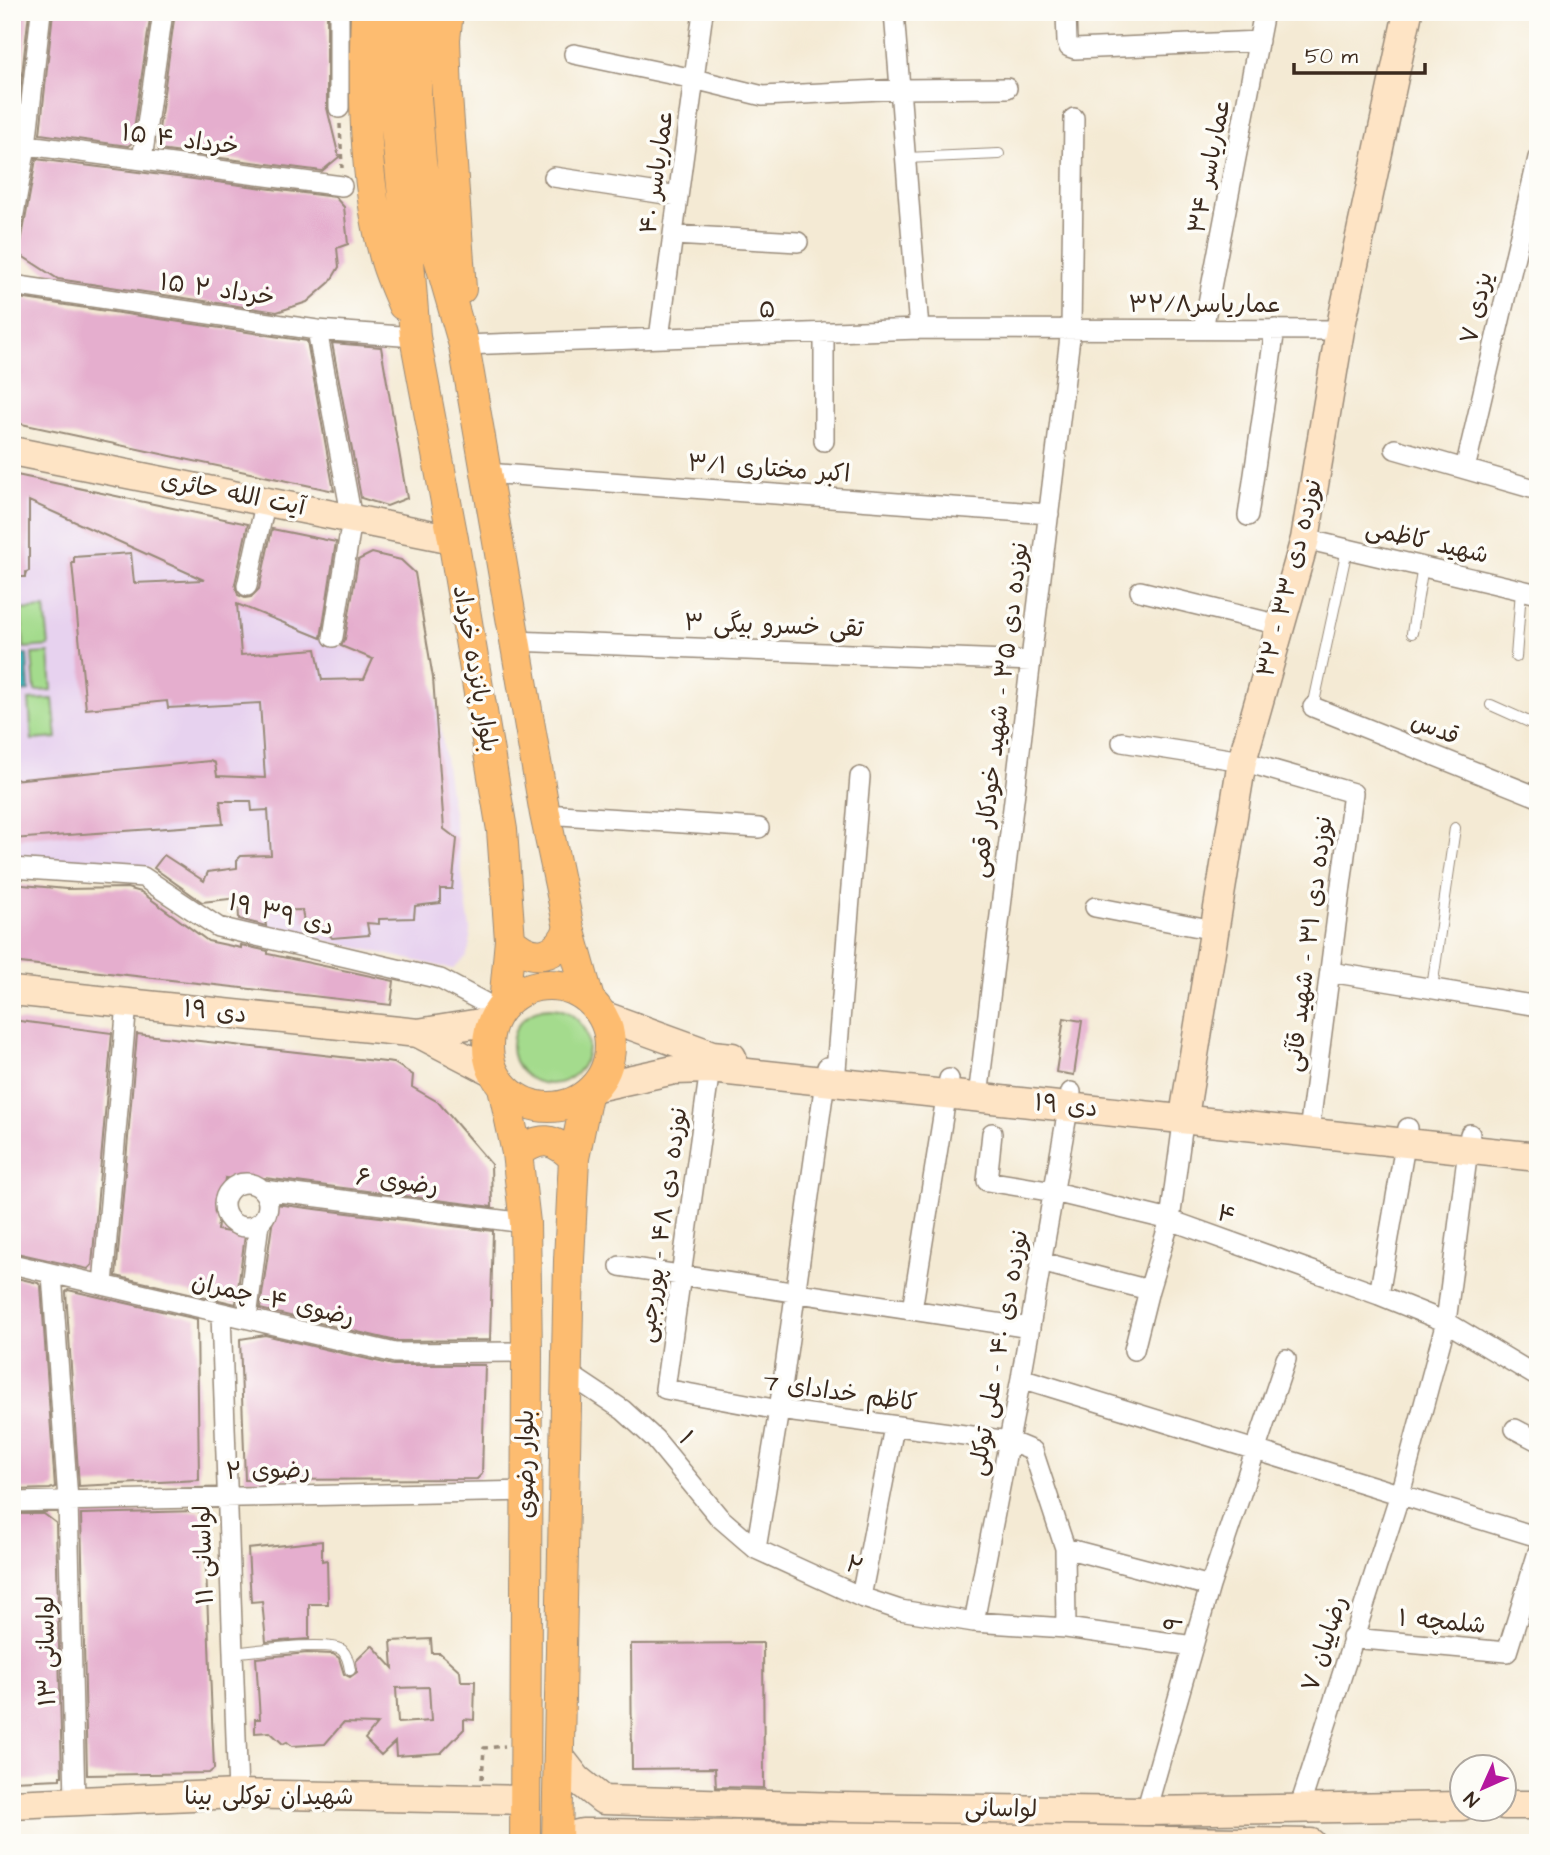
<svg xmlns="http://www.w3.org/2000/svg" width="1550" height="1855" font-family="'Architects Daughter','Playpen Sans Arabic',sans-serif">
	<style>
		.built { fill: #e7d2ef }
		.grass { fill: #a4db8d; stroke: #708256; stroke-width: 2 }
		.water { fill: url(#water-ripples); stroke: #40706d; stroke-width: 2 }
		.building { fill: #e5aece; fill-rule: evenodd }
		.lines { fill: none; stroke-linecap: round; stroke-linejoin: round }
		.lane-casing { stroke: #988a79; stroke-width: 12 }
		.street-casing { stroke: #988a79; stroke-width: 22 }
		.secondary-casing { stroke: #988a79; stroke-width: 31 }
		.primary-casing { stroke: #988a79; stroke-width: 32 }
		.path { stroke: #988a79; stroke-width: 3.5; stroke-dasharray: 5 5; stroke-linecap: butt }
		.lane { stroke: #fff; stroke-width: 10 }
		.street { stroke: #fff; stroke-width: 19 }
		.secondary { stroke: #fee4c5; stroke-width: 28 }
		.primary { stroke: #fdbc6f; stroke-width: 30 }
		.labels { text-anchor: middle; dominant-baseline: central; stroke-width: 7; stroke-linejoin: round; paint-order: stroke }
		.street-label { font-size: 24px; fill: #3b2a1e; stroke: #fdfcf7 }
	</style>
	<defs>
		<pattern id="water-ripples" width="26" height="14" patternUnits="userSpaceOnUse" patternTransform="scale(1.75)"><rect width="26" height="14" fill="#45b5bc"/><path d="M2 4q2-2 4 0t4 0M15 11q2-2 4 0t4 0" fill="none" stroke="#3b9398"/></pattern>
	</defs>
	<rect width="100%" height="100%" fill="#fdfcf7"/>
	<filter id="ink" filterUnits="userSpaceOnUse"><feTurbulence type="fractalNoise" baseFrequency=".0143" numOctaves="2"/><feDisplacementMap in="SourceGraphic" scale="14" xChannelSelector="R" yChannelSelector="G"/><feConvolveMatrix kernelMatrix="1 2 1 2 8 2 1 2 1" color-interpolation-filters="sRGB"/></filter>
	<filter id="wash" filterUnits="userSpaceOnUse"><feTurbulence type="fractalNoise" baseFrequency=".00686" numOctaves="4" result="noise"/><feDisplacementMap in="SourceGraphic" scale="28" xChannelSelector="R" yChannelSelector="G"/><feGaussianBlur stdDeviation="1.57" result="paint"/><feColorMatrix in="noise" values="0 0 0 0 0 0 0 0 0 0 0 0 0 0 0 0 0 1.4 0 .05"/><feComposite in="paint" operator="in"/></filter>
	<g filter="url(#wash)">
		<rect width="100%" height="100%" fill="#f4ead4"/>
		<path class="built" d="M 12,496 L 24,499 L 228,586 L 238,604 L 434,684 L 470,928 L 470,945 L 466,957 L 452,969 L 239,921 L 238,899 L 200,902 L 154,868 L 12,858 Z"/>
		<path class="grass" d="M 45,608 L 49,646 L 24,648 L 21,610 Z
			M 49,653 L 52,690 L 35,691 L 32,654 Z
			M 53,699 L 57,738 L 32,740 L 29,700 Z
			M512 1046a38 38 0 1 1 76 0a38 38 0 1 1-76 0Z"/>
		<path class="water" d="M 27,654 L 29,691 L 14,692 L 12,655 Z"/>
		<g id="blocks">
			<path class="building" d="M 12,12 L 29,12 L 16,128 L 12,131 Z
				M 53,12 L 151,12 L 132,143 L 128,146 L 40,134 Z
				M 175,12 L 327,12 L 327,108 L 339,157 L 322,171 L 159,150 L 157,144 Z
				M 36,159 L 335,197 L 344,207 L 348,244 L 337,248 L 339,267 L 330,282 L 307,302 L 277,312 L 58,279 L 19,254 Z
				M 12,297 L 307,341 L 334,491 L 12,422 Z
				M 332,343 L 381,347 L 407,498 L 387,506 L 361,498 Z
				M 12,474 L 248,524 L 235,584 L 238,595 L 245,598 L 251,597 L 259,589 L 272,529 L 336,542 L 321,638 L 237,604 L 241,655 L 316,649 L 322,680 L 364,679 L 373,659 L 341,646 L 345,639 L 358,560 L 372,553 L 401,560 L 415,573 L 433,678 L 444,829 L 457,839 L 452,889 L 440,889 L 440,903 L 415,906 L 414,918 L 379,919 L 379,924 L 367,923 L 369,935 L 332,938 L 325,928 L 320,928 L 318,919 L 304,922 L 302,910 L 264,911 L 266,926 L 239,919 L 238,898 L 202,902 L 154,868 L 164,855 L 204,881 L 208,872 L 237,868 L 237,860 L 241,856 L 271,855 L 268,810 L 252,811 L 251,801 L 220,801 L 223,824 L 12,839 L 12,780 L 210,761 L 215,763 L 217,776 L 265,778 L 260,703 L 168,708 L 167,701 L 86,709 L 72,563 L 74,563 L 74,557 L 131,553 L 134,583 L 204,580 L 29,501 L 29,571 L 26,572 L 25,577 L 12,577 Z
				M 12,884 L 66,889 L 127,888 L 141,892 L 208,941 L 241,948 L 241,945 L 268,951 L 268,954 L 394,981 L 391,1005 L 12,962 Z
				M 1064,1018 L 1082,1021 L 1074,1075 L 1056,1072 Z
				M 12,1020 L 112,1033 L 92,1265 L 88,1269 L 12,1252 Z
				M 137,1034 L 394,1063 L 413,1075 L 412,1087 L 438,1102 L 491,1164 L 492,1207 L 265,1178 L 254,1182 L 225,1178 L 217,1230 L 245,1235 L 236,1304 L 116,1276 Z
				M 275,1204 L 493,1231 L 490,1340 L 396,1341 L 260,1309 Z
				M 12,1277 L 38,1283 L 41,1286 L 55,1487 L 50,1489 L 12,1490 Z
				M 68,1290 L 197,1319 L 199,1480 L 79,1486 L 66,1292 Z
				M 265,1335 L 393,1365 L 485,1365 L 482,1474 L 477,1479 L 245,1480 L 240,1339 Z
				M 198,1511 L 204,1518 L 214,1769 L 209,1773 L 87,1775 L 81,1514 Z
				M 12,1514 L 44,1514 L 56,1523 L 62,1776 L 60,1776 L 60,1779 L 12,1781 Z
				M 322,1541 L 322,1561 L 327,1560 L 328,1604 L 309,1604 L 309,1639 L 266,1642 L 262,1601 L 251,1602 L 248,1549 Z
				M 431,1639 L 432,1653 L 440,1653 L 460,1671 L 461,1681 L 475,1681 L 474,1720 L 464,1719 L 464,1729 L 441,1753 L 396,1756 L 395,1742 L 381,1755 L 365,1739 L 377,1724 L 343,1723 L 325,1744 L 292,1746 L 287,1742 L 283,1744 L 270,1732 L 255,1733 L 255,1719 L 260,1719 L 256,1658 L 307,1653 L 333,1654 L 339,1658 L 344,1674 L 350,1677 L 357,1672 L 356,1661 L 372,1645 L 393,1668 L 391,1641 ZM 429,1687 L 431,1721 L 398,1723 L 396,1688 Z
				M 763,1643 L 764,1788 L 716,1787 L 715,1768 L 632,1769 L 631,1644 Z"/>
		</g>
	</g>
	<g filter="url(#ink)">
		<use href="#blocks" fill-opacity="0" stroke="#988a79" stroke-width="2"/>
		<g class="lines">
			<g class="lane-casing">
				<path id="lane" d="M 906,158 L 999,154
					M 1412,633 L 1423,566
					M 1516,657 L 1521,590
					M 1491,705 L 1538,726
					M 1313,707 L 1347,549
					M 1432,988 L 1455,828
					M 232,1653 C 252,1651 329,1640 342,1650 C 347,1655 349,1663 350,1670"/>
			</g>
			<g class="street-casing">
				<path id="street" d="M 339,12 L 339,108
					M 894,12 L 919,329
					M 1066,12 L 1067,42 L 1069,47 L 1075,49 L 1259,41
					M 574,54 L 694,79 L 763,96 L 901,89 L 1007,88
					M 12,143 L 342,186
					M 142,160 L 163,12
					M 554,177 L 678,196
					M 12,225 L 26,146 L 41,12
					M 673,235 L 798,242
					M 12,285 L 317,330 L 415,337
					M 1203,329 L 1264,12
					M 317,330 L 352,519 L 333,637
					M 824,332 L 824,441
					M 659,338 L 703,12
					M 464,345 L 919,329 L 1340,330
					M 1395,449 L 1538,490
					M 1465,469 L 1538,158
					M 485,473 L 1049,514
					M 1248,516 L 1275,329
					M 1305,539 L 1538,594
					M 247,586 L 266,500
					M 1140,591 L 1280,625
					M 514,641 L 1031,661
					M 1313,707 L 1538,797
					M 1122,742 L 1242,761 L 1353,793 L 1309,1132
					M 545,814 L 759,828
					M 12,868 L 143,877 L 218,927 L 440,979 L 500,1011
					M 1095,907 L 1214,930
					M 1330,972 L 1538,1006
					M 710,1069 L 665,1389 L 779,1410 L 1009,1441 L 1033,1451 L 1065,1548 L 1066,1628
					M 835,1082 L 860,777
					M 978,1097 L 1071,329 L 1074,118
					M 992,1133 L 987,1181 L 1054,1192 L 1170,1220 L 1379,1295 L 1446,1322 L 1538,1377
					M224 1205a22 22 0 1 1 44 0a22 22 0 1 1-44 0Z
					M 263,1190 L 525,1223
					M 1041,1262 L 1149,1290
					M 12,1264 L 395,1353 L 527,1352
					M 620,1266 L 1030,1328
					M 52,1274 L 68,1500 L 75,1801
					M 103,1285 L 127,1003
					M 1379,1295 L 1408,1128
					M 912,1310 L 949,1079
					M 221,1314 L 238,1794
					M 247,1318 L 259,1223
					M 1134,1350 L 1149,1290 L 1170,1220 L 1185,1108
					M 566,1372 L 623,1410 L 655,1439 L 719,1517 L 756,1549 L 861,1597 L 900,1610 L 974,1622 L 1066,1628 L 1193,1646
					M 1021,1378 L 1538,1537
					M 1515,1429 L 1538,1441
					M 12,1502 L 526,1491
					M 1065,1548 L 1210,1586
					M 756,1549 L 779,1410 L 827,1067
					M 861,1597 L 894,1427
					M 974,1622 L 1021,1378 L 1071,1092
					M 1352,1638 L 1507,1652 L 1538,1552
					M 1299,1809 L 1400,1494 L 1446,1322 L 1470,1134
					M 1146,1811 L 1210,1586 L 1286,1359"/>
			</g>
			<g class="secondary-casing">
				<path id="secondary" d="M 12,451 L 453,539
					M 12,991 L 418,1033 L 493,1021
					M 602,1015 L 712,1055 L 732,1057
					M 418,1033 L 493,1072
					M 596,1087 L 674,1070 L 710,1069 L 1538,1157
					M 1186,1104 L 1242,761 L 1305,539 L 1340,330 L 1408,12
					M 559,1756 L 577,1779 L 603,1800 L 841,1807 L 1146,1811 L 1462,1806
					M 12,1804 L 238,1794 L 525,1800
					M 1504,1805 L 1538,1805
					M 557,1839 L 582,1833 L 603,1833 L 1311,1843"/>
			</g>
			<g class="primary-casing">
				<path id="primary" d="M 366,12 C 363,92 364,177 384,254 C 388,271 396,288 403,305
					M 395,12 L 393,98 L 407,235 L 415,337 L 453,539 L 502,830 L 510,940 L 504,1004
					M 418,12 L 416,97 L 421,162 L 431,230 L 464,345 L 545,814 L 569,928 L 589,999
					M 448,12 L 445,39 L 447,96 L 461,289
					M 510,940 C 533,963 558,958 569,928
					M488 1046a61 61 0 1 1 122 0a61 61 0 1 1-122 0Z
					M 503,1087 L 517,1153 L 525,1223 L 527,1352 L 525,1843
					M 517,1153 C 542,1136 552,1137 574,1158
					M 557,1843 L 569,1260 L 574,1158 L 587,1095"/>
			</g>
			<path class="path" d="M 340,124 L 342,168
				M 482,1779 L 484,1748 L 505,1746"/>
			<use href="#lane" class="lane"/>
			<use href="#street" class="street"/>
			<use href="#secondary" class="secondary"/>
			<use href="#primary" class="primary"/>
		</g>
	</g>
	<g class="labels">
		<g class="street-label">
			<text transform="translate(180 140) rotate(7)">۱۵ خرداد ۴</text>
			<text transform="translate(1210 166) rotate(-79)">عماریاسر ۳۴</text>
			<text transform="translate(657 172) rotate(-82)">عماریاسر ۴۰</text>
			<text transform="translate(217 290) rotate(8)">۱۵ خرداد ۲</text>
			<text x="1205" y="305">عماریاسر۳۲/۸</text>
			<text transform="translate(1477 308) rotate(-77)">یزدی ۷</text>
			<text transform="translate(767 310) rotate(-2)">۵</text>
			<text transform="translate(769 469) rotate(4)">۳/۱ اکبر مختاری</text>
			<text transform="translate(233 494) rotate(11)">آیت الله حائری</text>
			<text transform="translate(1427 542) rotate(13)">شهید کاظمی</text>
			<text transform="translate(1290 578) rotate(-76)">۳۲ - نوزده دی ۳۳</text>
			<text transform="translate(774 626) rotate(2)">۳ تقی خسرو بیگی</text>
			<text transform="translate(475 669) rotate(80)">بلوار پانزده خرداد</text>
			<text transform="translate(1000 710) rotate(-83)">نوزده دی ۳۵ - شهید خودکار قمی</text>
			<text transform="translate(1435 729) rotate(22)">قدس</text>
			<text transform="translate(281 915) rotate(14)">۱۹ دی ۳۹</text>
			<text transform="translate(1309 944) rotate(-83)">نوزده دی ۳۱ - شهید قآنی</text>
			<text transform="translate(215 1012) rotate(6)">۱۹ دی</text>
			<text transform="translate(1066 1106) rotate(6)">۱۹ دی</text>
			<text transform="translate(397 1182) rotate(7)">رضوی ۶</text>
			<text transform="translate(1226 1215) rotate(20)">۴</text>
			<text transform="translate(663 1225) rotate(-82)">نوزده دی ۴۸ - پوررجبی</text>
			<text transform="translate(273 1300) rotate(13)">رضوی ۴- چمران</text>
			<text transform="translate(999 1353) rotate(-80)">نوزده دی ۴۰ - علی توکلی</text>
			<text transform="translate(840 1393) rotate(8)">7 کاظم خدادای</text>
			<text transform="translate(686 1438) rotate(51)">۱</text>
			<text transform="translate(526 1464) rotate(-90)">بلوار رضوی</text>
			<text transform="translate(268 1471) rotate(-1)">رضوی ۲</text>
			<text transform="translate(204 1555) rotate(-92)">لواسانی ۱۱</text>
			<text transform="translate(854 1566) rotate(24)">۲</text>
			<text transform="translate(1442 1622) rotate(5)">۱ شلمچه</text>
			<text transform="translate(1174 1624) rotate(-74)">۹</text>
			<text transform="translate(1325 1644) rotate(-72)">۷ رضاییان</text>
			<text transform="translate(47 1651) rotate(-91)">لواسانی ۱۳</text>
			<text x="269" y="1797">شهیدان توکلی بینا</text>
			<text transform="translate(1001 1809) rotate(1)">لواسانی</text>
		</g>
	</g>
	<rect width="1550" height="1855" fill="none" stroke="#fdfcf7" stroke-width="42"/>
	<g transform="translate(1483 1788) rotate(225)"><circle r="33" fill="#fdfcf7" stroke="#afa8a0" stroke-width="2"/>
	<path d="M0-5L12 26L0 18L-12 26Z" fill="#b5179e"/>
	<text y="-10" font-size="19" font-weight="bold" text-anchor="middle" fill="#3b2a1e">N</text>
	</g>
	<path d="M1294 63v10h131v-10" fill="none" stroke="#3b2a1e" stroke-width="3.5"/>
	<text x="1305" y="63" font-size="21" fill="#3b2a1e" stroke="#fdfcf7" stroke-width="5" paint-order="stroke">50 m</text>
</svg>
